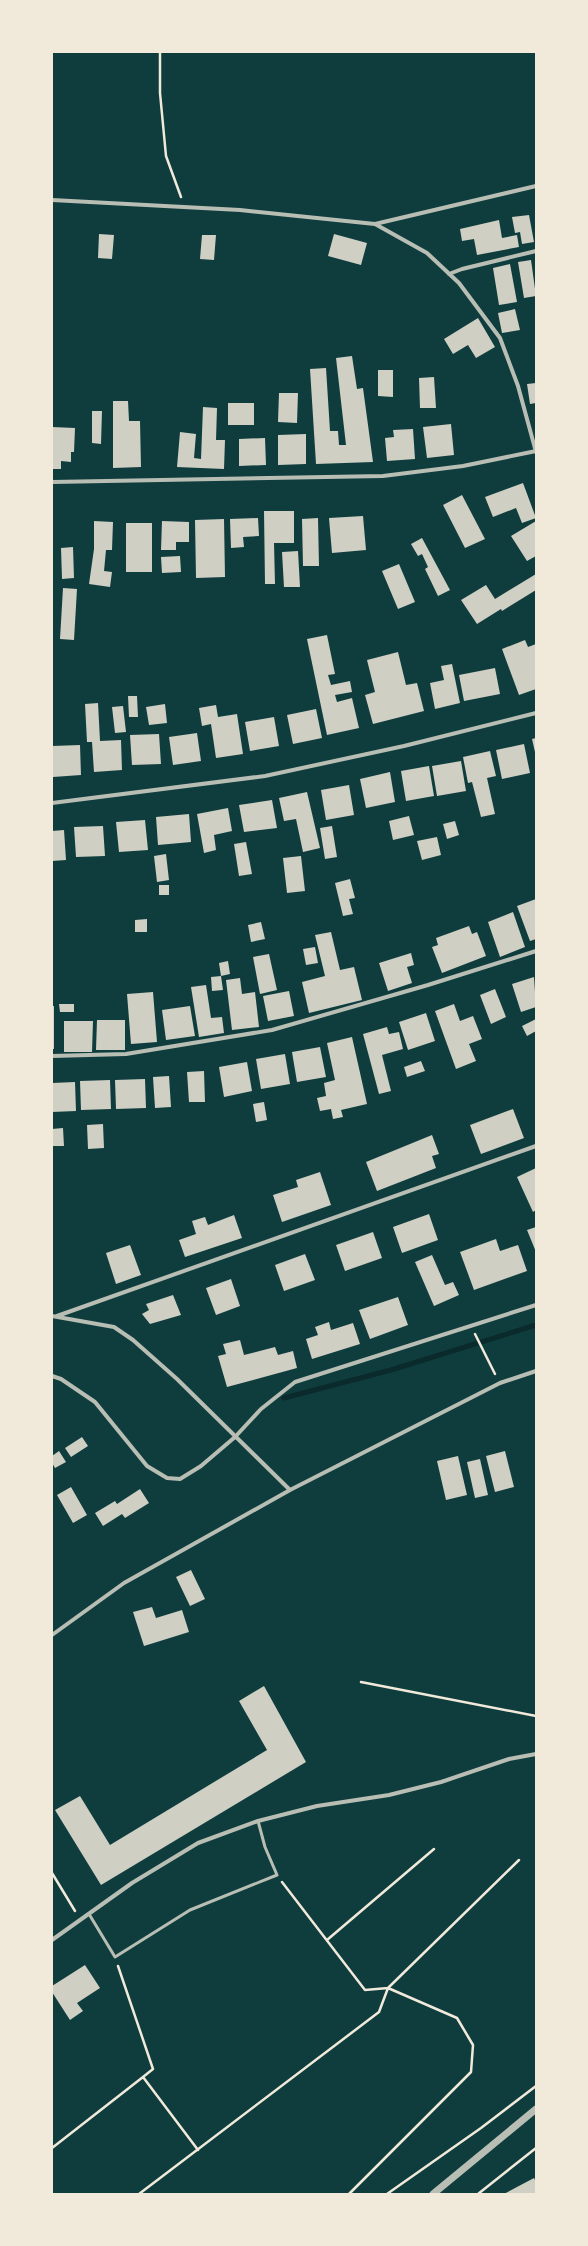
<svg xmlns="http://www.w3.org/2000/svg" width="588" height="2246" font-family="'Zilla Slab',serif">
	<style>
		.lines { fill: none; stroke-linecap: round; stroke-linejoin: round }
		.stream { stroke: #0a2a2b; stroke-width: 5 }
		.building { fill: #cfcfc3 }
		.path { stroke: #f1e9da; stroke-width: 2.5 }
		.service { stroke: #b8beb3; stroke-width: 3 }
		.minor { stroke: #b8beb3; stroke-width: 4 }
		.tertiary { stroke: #b8beb3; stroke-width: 7 }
	</style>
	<rect width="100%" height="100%" fill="#0f3d3e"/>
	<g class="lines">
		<path class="stream" d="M 284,1398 L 391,1370 L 536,1325"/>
	</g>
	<path class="building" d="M 529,215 L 534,242 L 522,244 L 520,232 L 515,233 L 512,217 Z
		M 499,220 L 502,238 L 517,235 L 519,247 L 477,255 L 474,239 L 462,241 L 460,229 Z
		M 99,234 L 114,235 L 112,259 L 98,258 Z
		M 334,234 L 367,243 L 361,265 L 328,256 Z
		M 202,235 L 216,235 L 214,260 L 200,259 Z
		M 531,260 L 536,296 L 524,298 L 518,262 Z
		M 510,264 L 517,302 L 499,305 L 493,268 Z
		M 515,309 L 520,330 L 502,333 L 498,313 Z
		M 478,318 L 495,347 L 476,358 L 468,345 L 453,354 L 444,339 Z
		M 352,356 L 357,389 L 363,388 L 373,462 L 316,464 L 310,369 L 326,368 L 330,431 L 338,431 L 339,445 L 346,445 L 336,358 Z
		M 378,370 L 393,370 L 393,397 L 378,396 Z
		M 434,377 L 436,408 L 420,408 L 419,378 Z
		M 536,383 L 536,403 L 530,404 L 527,384 Z
		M 279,393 L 298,393 L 297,423 L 278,422 Z
		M 113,401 L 128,401 L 129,421 L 140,421 L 141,467 L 113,468 Z
		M 228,403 L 254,403 L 254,425 L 228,425 Z
		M 203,407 L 217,408 L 216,440 L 225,440 L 224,469 L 177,467 L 180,432 L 196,434 L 194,458 L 201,459 Z
		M 92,411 L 102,411 L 101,444 L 92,443 Z
		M 451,424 L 454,455 L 427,458 L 423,427 Z
		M 52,427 L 75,428 L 74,452 L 71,452 L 71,462 L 61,461 L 61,469 L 52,469 Z
		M 413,429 L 415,459 L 387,461 L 385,438 L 394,437 L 393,430 Z
		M 306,434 L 306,464 L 278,465 L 278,435 Z
		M 265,438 L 266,465 L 239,466 L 239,439 Z
		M 523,483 L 536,518 L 522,523 L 516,508 L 493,517 L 485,497 Z
		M 462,495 L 485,539 L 465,548 L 443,505 Z
		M 264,511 L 294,511 L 294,543 L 274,543 L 275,584 L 265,584 Z
		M 363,516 L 366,550 L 332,553 L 329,518 Z
		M 258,518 L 259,536 L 243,537 L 244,547 L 231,548 L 230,519 Z
		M 318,518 L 319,566 L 303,566 L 302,519 Z
		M 224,519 L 225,577 L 196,578 L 195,520 Z
		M 94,521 L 113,522 L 112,550 L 106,550 L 104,571 L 112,572 L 110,587 L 89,584 L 94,549 Z
		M 162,521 L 189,522 L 189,542 L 176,542 L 176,550 L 161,550 Z
		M 536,521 L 536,556 L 527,561 L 511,536 Z
		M 126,523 L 152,523 L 152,572 L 126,572 Z
		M 422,538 L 450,590 L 438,596 L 425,569 L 428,567 L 422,554 L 418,556 L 411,544 Z
		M 73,547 L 74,578 L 62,579 L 61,548 Z
		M 298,551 L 300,587 L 284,587 L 282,552 Z
		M 180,556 L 181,572 L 162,573 L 161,557 Z
		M 399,564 L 415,602 L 398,609 L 382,571 Z
		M 536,574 L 536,590 L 502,611 L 501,609 L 477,624 L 461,600 L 486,585 L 495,599 Z
		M 63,588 L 77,589 L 74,640 L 60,639 Z
		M 327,635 L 335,674 L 328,675 L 331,685 L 350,681 L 352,692 L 335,695 L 337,702 L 352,698 L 359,728 L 327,735 L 307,639 Z
		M 525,640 L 528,647 L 536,644 L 536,689 L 519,695 L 502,649 Z
		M 398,652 L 406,685 L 417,683 L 424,711 L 373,724 L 365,695 L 375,692 L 367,660 Z
		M 452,664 L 460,703 L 435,709 L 430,683 L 444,680 L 441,666 Z
		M 495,668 L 500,694 L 464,701 L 459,675 Z
		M 128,696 L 137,696 L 138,717 L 129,717 Z
		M 98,703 L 100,741 L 121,740 L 122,770 L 94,772 L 92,742 L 87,742 L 85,704 Z
		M 165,704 L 167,723 L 149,725 L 146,707 Z
		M 216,705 L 218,717 L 237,714 L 243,754 L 216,758 L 211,724 L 202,726 L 199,708 Z
		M 123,706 L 126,732 L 115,733 L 112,707 Z
		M 316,709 L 322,738 L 293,744 L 287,715 Z
		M 274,717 L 279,746 L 250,751 L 245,722 Z
		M 197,733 L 201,761 L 173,765 L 169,737 Z
		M 159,734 L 161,764 L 132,765 L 130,735 Z
		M 536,738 L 536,752 L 535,752 L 532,739 Z
		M 524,744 L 530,773 L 502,779 L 496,750 Z
		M 80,745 L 81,775 L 53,777 L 52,746 Z
		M 490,751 L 496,776 L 487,778 L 495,814 L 481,817 L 472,782 L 468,783 L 463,757 Z
		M 461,761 L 466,791 L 437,796 L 432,766 Z
		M 429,766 L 434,796 L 406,801 L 401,771 Z
		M 390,772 L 395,802 L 366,808 L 360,779 Z
		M 349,785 L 354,815 L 326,820 L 321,790 Z
		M 307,792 L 320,848 L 303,852 L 296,819 L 284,821 L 279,798 Z
		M 272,800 L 277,828 L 244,832 L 239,805 Z
		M 228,808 L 232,831 L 214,835 L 216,850 L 204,853 L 197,814 Z
		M 189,814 L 191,842 L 158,845 L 156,817 Z
		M 409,816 L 414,835 L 393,840 L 389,821 Z
		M 145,820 L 148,850 L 119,852 L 116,822 Z
		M 455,821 L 459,835 L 447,839 L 443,824 Z
		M 103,826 L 105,856 L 76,857 L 74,827 Z
		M 332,826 L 337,857 L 325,859 L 320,828 Z
		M 64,830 L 66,860 L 52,861 L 52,831 Z
		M 437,837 L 441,855 L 422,860 L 417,841 Z
		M 246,842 L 252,874 L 239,876 L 234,844 Z
		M 166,854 L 169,880 L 157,882 L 154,856 Z
		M 301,856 L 305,891 L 287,893 L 283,858 Z
		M 350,879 L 355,898 L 349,899 L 353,914 L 343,916 L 335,883 Z
		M 159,885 L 169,885 L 169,895 L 159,895 Z
		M 536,899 L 536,939 L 530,941 L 517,906 Z
		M 513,912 L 525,947 L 500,957 L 488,922 Z
		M 147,919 L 147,932 L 135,932 L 135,920 Z
		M 261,922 L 265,939 L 251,942 L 248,925 Z
		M 469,926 L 472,934 L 477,932 L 486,956 L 442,973 L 432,947 L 438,945 L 436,938 Z
		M 331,932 L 340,970 L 354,967 L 362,1000 L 309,1013 L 302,982 L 325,976 L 315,935 Z
		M 315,947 L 318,963 L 306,965 L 303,949 Z
		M 411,953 L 414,965 L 407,967 L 412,983 L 388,991 L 379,963 Z
		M 269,954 L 277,990 L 260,994 L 253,957 Z
		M 228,961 L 230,974 L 221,976 L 219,963 Z
		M 221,976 L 223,990 L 212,991 L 211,977 Z
		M 534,977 L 536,1007 L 521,1012 L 512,984 Z
		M 240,978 L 242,994 L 255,992 L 259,1027 L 232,1030 L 226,980 Z
		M 206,985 L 211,1018 L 222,1017 L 224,1033 L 199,1037 L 191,987 Z
		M 495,989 L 506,1017 L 491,1024 L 480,995 Z
		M 289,991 L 294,1016 L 268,1021 L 263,996 Z
		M 153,992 L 157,1042 L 131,1044 L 127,994 Z
		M 59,1004 L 74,1004 L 74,1012 L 60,1012 Z
		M 454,1004 L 460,1021 L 473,1016 L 482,1039 L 469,1044 L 476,1061 L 456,1069 L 435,1011 Z
		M 52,1006 L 54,1006 L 54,1049 L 52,1049 Z
		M 190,1006 L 195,1036 L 166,1040 L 162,1010 Z
		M 426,1013 L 435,1041 L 408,1050 L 399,1022 Z
		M 536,1019 L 536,1031 L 527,1036 L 522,1026 Z
		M 97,1020 L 125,1020 L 125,1050 L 96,1050 Z
		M 64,1021 L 93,1021 L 92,1052 L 64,1052 Z
		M 387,1027 L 389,1034 L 399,1032 L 403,1049 L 382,1055 L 391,1091 L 379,1094 L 363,1034 Z
		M 352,1037 L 367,1104 L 341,1110 L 343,1117 L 333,1119 L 331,1109 L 320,1111 L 317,1098 L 326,1096 L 324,1083 L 335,1080 L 327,1043 Z
		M 320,1047 L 326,1077 L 297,1082 L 292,1052 Z
		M 285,1054 L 290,1084 L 261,1089 L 256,1059 Z
		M 421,1061 L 425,1071 L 407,1077 L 404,1067 Z
		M 247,1062 L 252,1091 L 224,1097 L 219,1067 Z
		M 204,1071 L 205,1102 L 189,1102 L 187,1072 Z
		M 169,1076 L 171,1107 L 155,1108 L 153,1077 Z
		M 145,1079 L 146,1108 L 116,1109 L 115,1080 Z
		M 110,1080 L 111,1109 L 81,1110 L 80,1081 Z
		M 75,1082 L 76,1111 L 52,1112 L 52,1083 Z
		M 264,1102 L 267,1120 L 256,1122 L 253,1104 Z
		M 513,1109 L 524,1138 L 481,1154 L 470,1125 Z
		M 103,1124 L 104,1148 L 88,1149 L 87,1125 Z
		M 63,1128 L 64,1146 L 52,1146 L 52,1129 Z
		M 432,1135 L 439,1154 L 432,1156 L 436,1168 L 377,1191 L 366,1162 Z
		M 536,1168 L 536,1210 L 533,1212 L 517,1177 Z
		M 320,1172 L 331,1205 L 282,1222 L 273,1195 L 298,1187 L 296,1180 Z
		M 429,1214 L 438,1240 L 402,1253 L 393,1227 Z
		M 234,1215 L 242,1238 L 185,1257 L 179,1240 L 196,1234 L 192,1221 L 205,1217 L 208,1225 Z
		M 536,1227 L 536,1252 L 527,1230 Z
		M 373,1232 L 382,1258 L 345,1271 L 336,1245 Z
		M 496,1239 L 500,1251 L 518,1245 L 527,1271 L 474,1290 L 460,1252 Z
		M 130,1245 L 141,1275 L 116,1284 L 106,1253 Z
		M 305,1254 L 315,1280 L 284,1291 L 275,1265 Z
		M 432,1255 L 445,1285 L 453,1282 L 459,1295 L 434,1306 L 415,1262 Z
		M 231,1279 L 240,1306 L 216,1315 L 206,1288 Z
		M 173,1295 L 181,1315 L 150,1324 L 142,1314 L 149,1310 L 146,1304 Z
		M 398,1297 L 408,1325 L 370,1339 L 359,1310 Z
		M 329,1322 L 331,1330 L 353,1323 L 360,1344 L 312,1359 L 306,1339 L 318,1335 L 315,1327 Z
		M 240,1340 L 244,1355 L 275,1347 L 278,1355 L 293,1351 L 297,1368 L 227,1387 L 218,1356 L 226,1354 L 223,1344 Z
		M 82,1437 L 88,1446 L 71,1457 L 65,1448 Z
		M 59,1451 L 66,1462 L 55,1468 L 52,1463 L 52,1456 Z
		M 505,1451 L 514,1487 L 495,1492 L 486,1456 Z
		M 458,1456 L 467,1495 L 446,1500 L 437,1461 Z
		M 480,1459 L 488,1495 L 475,1498 L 467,1462 Z
		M 71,1487 L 87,1515 L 73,1523 L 57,1495 Z
		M 140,1489 L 149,1503 L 125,1518 L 122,1514 L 103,1526 L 95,1513 L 115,1501 L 117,1504 Z
		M 191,1570 L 205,1599 L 190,1606 L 176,1577 Z
		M 152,1607 L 156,1618 L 182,1610 L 189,1632 L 144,1646 L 133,1612 Z
		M 264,1686 L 306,1762 L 101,1885 L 55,1810 L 80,1796 L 110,1845 L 267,1750 L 239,1701 Z
		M 85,1965 L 100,1988 L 77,2003 L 83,2011 L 70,2020 L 52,1992 L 52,1986 Z
		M 534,2178 L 536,2182 L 536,2194 L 504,2194 Z"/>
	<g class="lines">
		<path class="path" d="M 160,52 L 160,93 L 166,156 L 181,197
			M 475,1334 L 495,1374
			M 361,1682 L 536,1716
			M 52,1873 L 75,1911
			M 282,1882 L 365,1990 L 388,1988 L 457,2018 L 473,2045 L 471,2072 L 349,2194
			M 327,1940 L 434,1849
			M 118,1966 L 153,2069 L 143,2077 L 198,2150
			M 52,2148 L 143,2077
			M 139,2194 L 379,2012 L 388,1988 L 519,1860
			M 387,2194 L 481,2128 L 536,2086
			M 478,2194 L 536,2148"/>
		<path class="service" d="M 89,1914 L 115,1957 L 190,1910 L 277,1875 L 265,1847 L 258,1821"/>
		<path class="minor" d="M 52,200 L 240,210 L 375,224 L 536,186
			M 375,224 L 427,253 L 459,283 L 500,338 L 518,386 L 536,452
			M 449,274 L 462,269 L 536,251
			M 52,482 L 383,476 L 463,466 L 536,451
			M 52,803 L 265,776 L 404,746 L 536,713
			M 52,1056 L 126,1054 L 272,1030 L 428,985 L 536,951
			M 52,1316 L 114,1327 L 133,1340 L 177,1379 L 290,1490
			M 57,1316 L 536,1146
			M 52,1376 L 61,1379 L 95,1402 L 147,1466 L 167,1478 L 180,1479 L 201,1466 L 235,1437 L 261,1409 L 295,1382 L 536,1305
			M 52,1635 L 124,1583 L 290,1490 L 500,1383 L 536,1371
			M 52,1940 L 132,1883 L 198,1843 L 258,1821 L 317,1806 L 389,1795 L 441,1782 L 509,1759 L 536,1754"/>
		<path class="tertiary" d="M 433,2194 L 536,2109"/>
	</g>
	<rect width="588" height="2246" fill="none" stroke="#f1e9da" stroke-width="106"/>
</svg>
